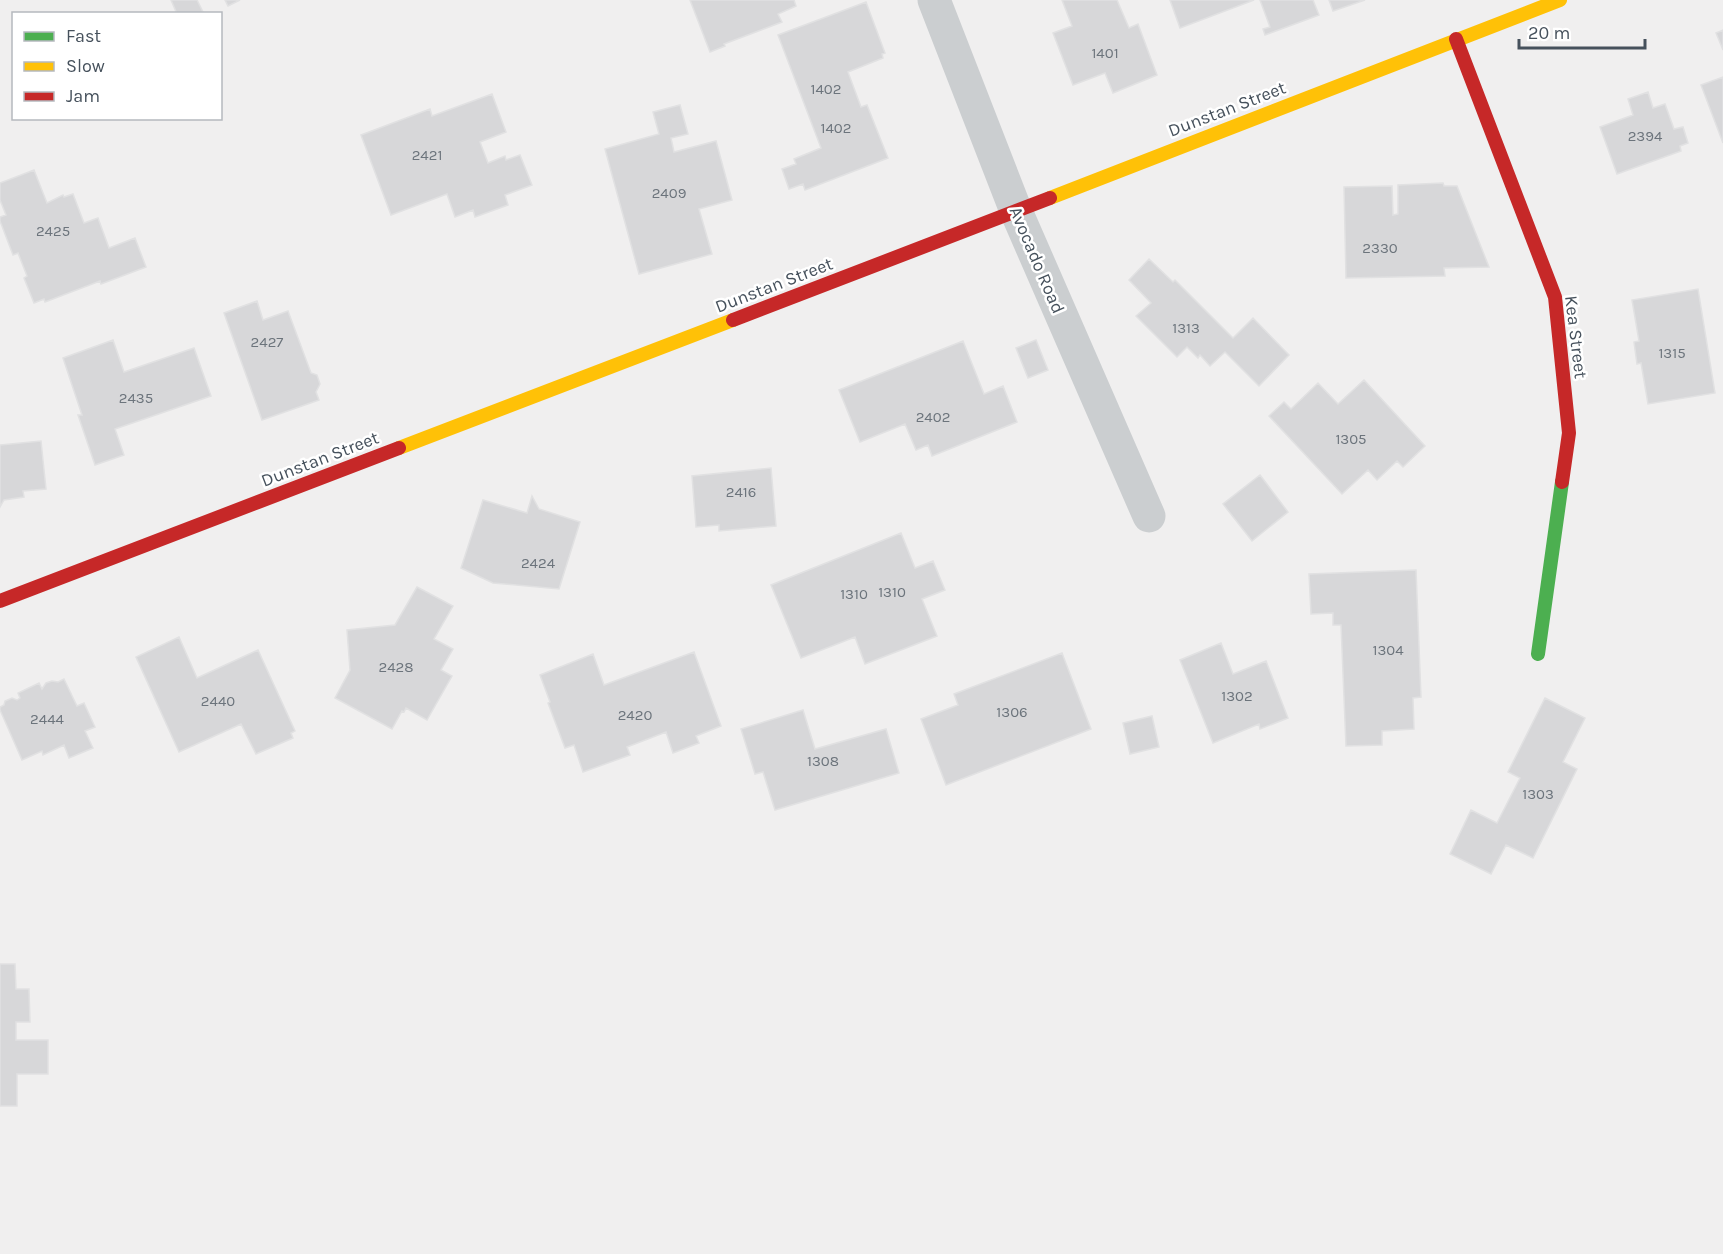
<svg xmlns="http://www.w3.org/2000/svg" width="1723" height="1254" font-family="Karla,sans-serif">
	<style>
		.building { fill: #d7d7d9; stroke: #e1e1e2; stroke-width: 1.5 }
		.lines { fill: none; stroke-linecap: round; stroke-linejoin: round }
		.street { stroke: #cbced0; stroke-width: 33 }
		.fast { stroke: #4caf50; stroke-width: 14 }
		.slow { stroke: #ffc107; stroke-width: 14 }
		.jam { stroke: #c62828; stroke-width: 14 }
		.labels { text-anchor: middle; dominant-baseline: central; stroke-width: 5; stroke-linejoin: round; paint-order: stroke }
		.number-label { font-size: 15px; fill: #6c747c }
		.street-label { font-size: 18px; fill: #46515c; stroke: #fff }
	</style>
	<rect width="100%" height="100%" fill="#f0efef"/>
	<path class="building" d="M 171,0 L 197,0 L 204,14 L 177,14 Z
		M 225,0 L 240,0 L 228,6 Z
		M 690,0 L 794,0 L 796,6 L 778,14 L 782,22 L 724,44 L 725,46 L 710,52 Z
		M 1062,0 L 1117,0 L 1129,28 L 1138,24 L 1157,75 L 1113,93 L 1105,73 L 1073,85 L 1053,33 L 1072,26 Z
		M 1170,0 L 1254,0 L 1180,28 Z
		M 1260,0 L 1313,0 L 1319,15 L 1265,35 L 1263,29 L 1270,27 Z
		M 1329,0 L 1365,0 L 1333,11 Z
		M 866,2 L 885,53 L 882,54 L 883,58 L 848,72 L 861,107 L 867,105 L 888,158 L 805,190 L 803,184 L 789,189 L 782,169 L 796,164 L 794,159 L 821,148 L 778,35 Z
		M 1723,30 L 1723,50 L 1716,33 Z
		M 1723,77 L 1723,143 L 1701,85 Z
		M 1648,92 L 1653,108 L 1665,104 L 1674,129 L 1683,127 L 1688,143 L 1680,146 L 1681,151 L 1617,174 L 1600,127 L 1633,115 L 1628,99 Z
		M 492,94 L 506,132 L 480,142 L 488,163 L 505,156 L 506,160 L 520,155 L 532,185 L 505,195 L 508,205 L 475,217 L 473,210 L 455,217 L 447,194 L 391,215 L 361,135 L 430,109 L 432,116 Z
		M 680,105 L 688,134 L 671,138 L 674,152 L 716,141 L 732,200 L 699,209 L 712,254 L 639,274 L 605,149 L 659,134 L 653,112 Z
		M 34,170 L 47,203 L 63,195 L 64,197 L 73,194 L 84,223 L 98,218 L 109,248 L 135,238 L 146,267 L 101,284 L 100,281 L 45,302 L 44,299 L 34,303 L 24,278 L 27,276 L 18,253 L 13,255 L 0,221 L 0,217 L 6,215 L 0,200 L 0,183 Z
		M 1443,183 L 1444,186 L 1457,186 L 1489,267 L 1444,268 L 1445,276 L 1346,278 L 1344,187 L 1392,186 L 1393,215 L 1398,214 L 1398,185 Z
		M 1149,259 L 1173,282 L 1175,280 L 1233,338 L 1253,318 L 1289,355 L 1259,386 L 1225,352 L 1210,366 L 1200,355 L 1198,358 L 1187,347 L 1177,357 L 1136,316 L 1151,303 L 1129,280 Z
		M 1698,289 L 1715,393 L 1648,404 L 1641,363 L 1637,364 L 1634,342 L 1639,341 L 1632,300 Z
		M 257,301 L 263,320 L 288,311 L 311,373 L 317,375 L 320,384 L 316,392 L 319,400 L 262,420 L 224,313 Z
		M 113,340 L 124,372 L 194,348 L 211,396 L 115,429 L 124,455 L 95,465 L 78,415 L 82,415 L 63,358 Z
		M 1036,340 L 1048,370 L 1028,378 L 1016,348 Z
		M 963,341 L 984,394 L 1003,386 L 1017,422 L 932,456 L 928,445 L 916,450 L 905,424 L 860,442 L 839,390 Z
		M 1364,380 L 1425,446 L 1403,467 L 1397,461 L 1377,480 L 1368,470 L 1342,494 L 1269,416 L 1284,402 L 1291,409 L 1318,383 L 1338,404 Z
		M 41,441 L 46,489 L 23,491 L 24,497 L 4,500 L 0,507 L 0,445 Z
		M 771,468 L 776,526 L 719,531 L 719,525 L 696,527 L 692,476 Z
		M 1260,475 L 1288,512 L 1252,541 L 1223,504 Z
		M 532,496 L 539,509 L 580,522 L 559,589 L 493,583 L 461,568 L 483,500 L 527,513 Z
		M 901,533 L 915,568 L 933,561 L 945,590 L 922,599 L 937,636 L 865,664 L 855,637 L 801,658 L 771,585 Z
		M 1416,570 L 1421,697 L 1413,698 L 1414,729 L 1382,731 L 1382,745 L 1346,746 L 1341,625 L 1333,625 L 1333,613 L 1311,614 L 1309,574 Z
		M 417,587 L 453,606 L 434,639 L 453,649 L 441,670 L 452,676 L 427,720 L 406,708 L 404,712 L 402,711 L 392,729 L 335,698 L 350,670 L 347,630 L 395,625 Z
		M 179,637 L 197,678 L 258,650 L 295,731 L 291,733 L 293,738 L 256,754 L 241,724 L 179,752 L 136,657 Z
		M 1221,643 L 1233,674 L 1266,661 L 1288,718 L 1260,729 L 1259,724 L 1213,743 L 1180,660 Z
		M 694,652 L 721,726 L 696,736 L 699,743 L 673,753 L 666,732 L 627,747 L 630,755 L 583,772 L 574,745 L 565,748 L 548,703 L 550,702 L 540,675 L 593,654 L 604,685 Z
		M 1062,653 L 1091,729 L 946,785 L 921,719 L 958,705 L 954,694 Z
		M 64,679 L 77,706 L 84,703 L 95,727 L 85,731 L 93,748 L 69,758 L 64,745 L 43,755 L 42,751 L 22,760 L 0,710 L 0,707 L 4,705 L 5,701 L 12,698 L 17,700 L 20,698 L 18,693 L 39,683 L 42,689 L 46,683 L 52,681 L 58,682 Z
		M 1545,698 L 1585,718 L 1563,762 L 1577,769 L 1533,858 L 1506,845 L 1491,874 L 1450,854 L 1471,810 L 1497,823 L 1520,778 L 1508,772 Z
		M 803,710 L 815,749 L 886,729 L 899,773 L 775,810 L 763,772 L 755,774 L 741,729 Z
		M 1152,716 L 1159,747 L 1130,754 L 1123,723 Z
		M 0,964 L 15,964 L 16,989 L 29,989 L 30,1022 L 16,1022 L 16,1040 L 48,1040 L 48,1074 L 17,1074 L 17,1106 L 0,1106 Z"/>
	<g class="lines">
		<path class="street" d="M 934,0 L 1016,211 L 1149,516"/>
		<path class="fast" d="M 1538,654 L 1562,482"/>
		<path class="slow" d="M 1050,198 L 1560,0
			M 399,448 L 733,320"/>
		<path class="jam" d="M 1456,39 L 1555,297 L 1569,433 L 1562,482
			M 733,320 L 1050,198
			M 0,601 L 399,448"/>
	</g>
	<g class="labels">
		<g class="number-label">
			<text x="1105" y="53">1401</text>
			<text x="826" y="89">1402</text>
			<text x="836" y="128">1402</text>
			<text x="1645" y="136">2394</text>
			<text x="427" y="155">2421</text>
			<text x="669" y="193">2409</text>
			<text x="53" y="231">2425</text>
			<text x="1380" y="248">2330</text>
			<text x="1186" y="328">1313</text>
			<text x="267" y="342">2427</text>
			<text x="1672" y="353">1315</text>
			<text x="136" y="398">2435</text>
			<text x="933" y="417">2402</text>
			<text x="1351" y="439">1305</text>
			<text x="741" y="492">2416</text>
			<text x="538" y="563">2424</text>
			<text x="892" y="592">1310</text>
			<text x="854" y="594">1310</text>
			<text x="1388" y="650">1304</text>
			<text x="396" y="667">2428</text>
			<text x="1237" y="696">1302</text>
			<text x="218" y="701">2440</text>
			<text x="1012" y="712">1306</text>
			<text x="635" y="715">2420</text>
			<text x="47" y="719">2444</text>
			<text x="823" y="761">1308</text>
			<text x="1538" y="794">1303</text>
		</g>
		<g class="street-label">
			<text transform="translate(1227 109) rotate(-21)">Dunstan Street</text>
			<text transform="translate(1037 260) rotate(67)">Avocado Road</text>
			<text transform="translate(774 285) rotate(-21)">Dunstan Street</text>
			<text transform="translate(1576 337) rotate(83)">Kea Street</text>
			<text transform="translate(320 459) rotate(-21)">Dunstan Street</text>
		</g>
	</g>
	<rect x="12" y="12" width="210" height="108" fill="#ffffff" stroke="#b5b9be" stroke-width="1.5"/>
	<rect x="24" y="32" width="30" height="9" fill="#4caf50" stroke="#b5b9be" stroke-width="1.5"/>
	<text x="66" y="42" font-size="18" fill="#46515c">Fast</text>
	<rect x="24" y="62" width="30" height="9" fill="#ffc107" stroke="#b5b9be" stroke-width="1.5"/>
	<text x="66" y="72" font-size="18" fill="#46515c">Slow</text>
	<rect x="24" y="92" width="30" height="9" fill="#c62828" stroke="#b5b9be" stroke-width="1.5"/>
	<text x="66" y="102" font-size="18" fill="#46515c">Jam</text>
	<path d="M1519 39v9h126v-9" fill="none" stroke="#46515c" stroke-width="3"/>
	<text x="1528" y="39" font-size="18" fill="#46515c" stroke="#ffffff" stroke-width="4.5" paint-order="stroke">20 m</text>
</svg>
